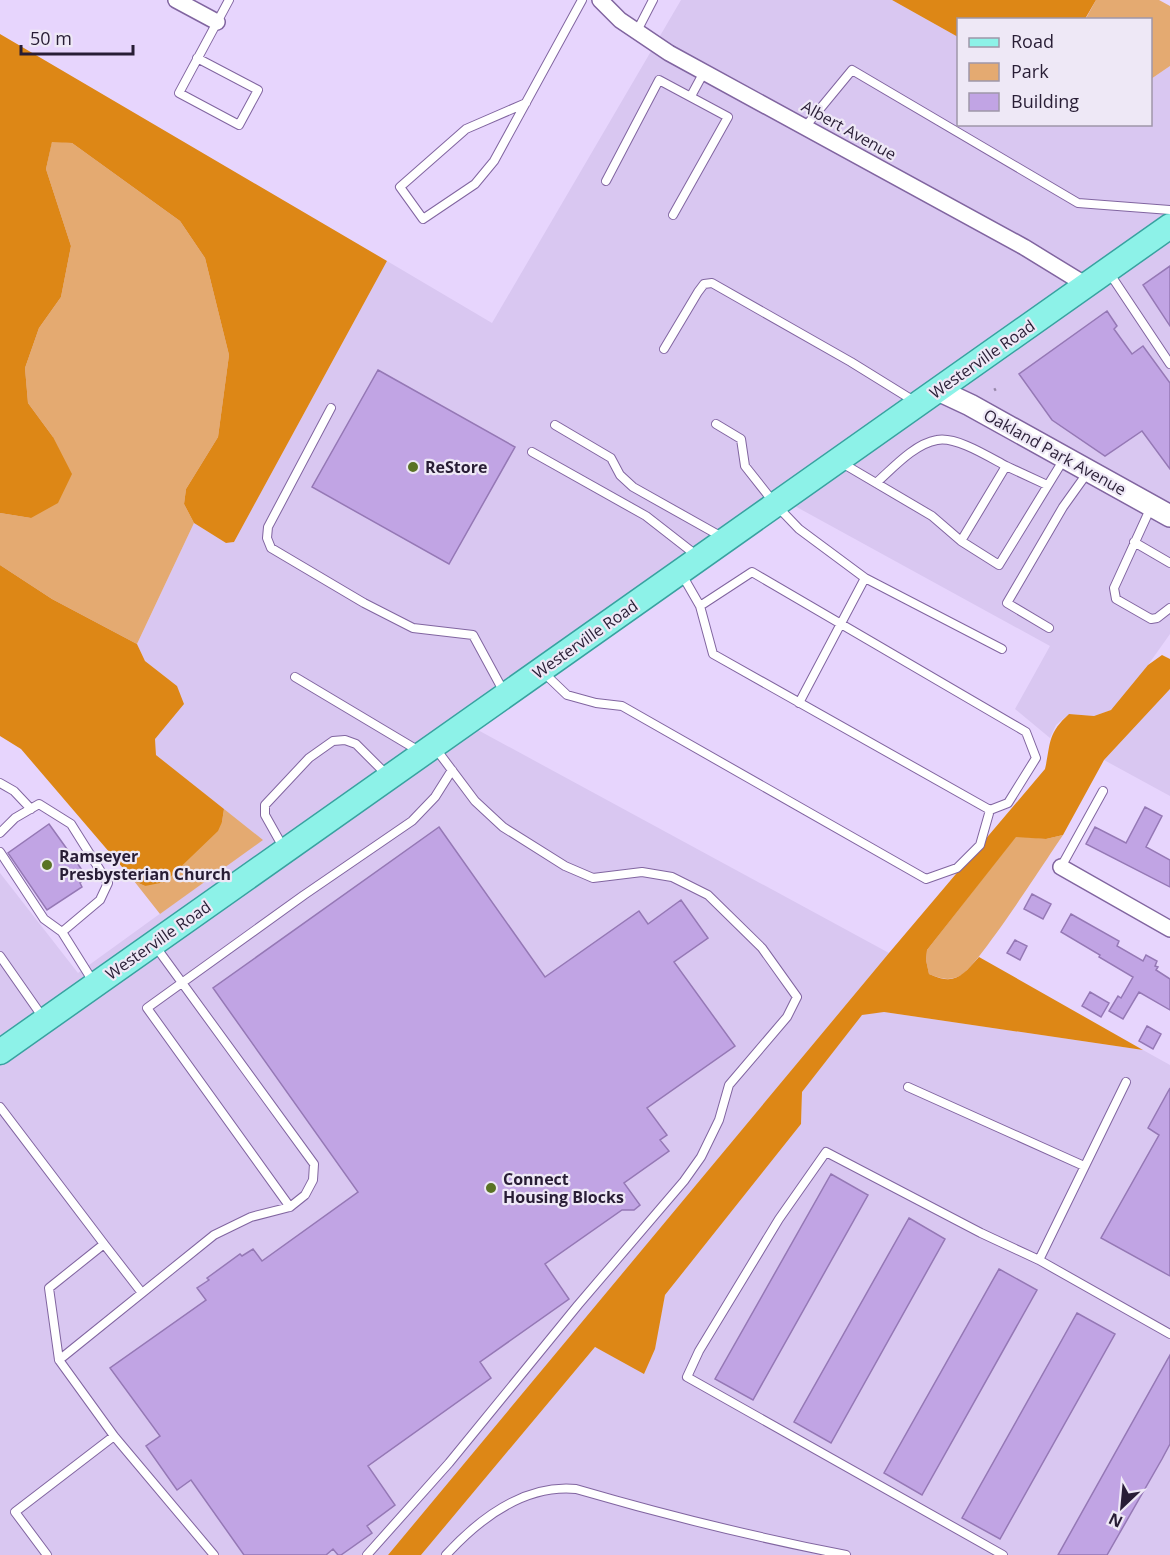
<svg xmlns="http://www.w3.org/2000/svg" width="1170" height="1555" font-family="'Open Sans',sans-serif">
	<style>
		.built { fill: #d9c7f1 }
		.green { fill: #e4aa71 }
		.forest { fill: #dd8716 }
		.building { fill: #c1a4e4; stroke: #9578b5; stroke-width: 1.5 }
		.lines { fill: none; stroke-linecap: round; stroke-linejoin: round }
		.lane-casing { stroke: #8165a0; stroke-width: 10 }
		.street-casing { stroke: #8165a0; stroke-width: 18 }
		.secondary-casing { stroke: #8165a0; stroke-width: 24 }
		.primary-casing { stroke: #38a2a0; stroke-width: 27 }
		.path { stroke: #9687a8; stroke-width: 3; stroke-dasharray: 4.5 3; stroke-linecap: butt }
		.lane { stroke: #fff; stroke-width: 8 }
		.street { stroke: #fff; stroke-width: 15 }
		.secondary { stroke: #fff; stroke-width: 21 }
		.primary { stroke: #8df2e8; stroke-width: 24 }
		.poi-dot { fill: #5a7325; stroke: #eee8f6; stroke-width: 2 }
		.labels { text-anchor: middle; dominant-baseline: central; stroke-width: 4.5; stroke-linejoin: round; paint-order: stroke }
		.street-label { font-size: 16px; fill: #281d35; stroke: #eee8f6 }
		.poi-label { font-size: 16px; font-weight: bold; fill: #281d35; stroke: #eee8f6; text-anchor: start }
	</style>
	<rect width="100%" height="100%" fill="#e7d5fd"/>
	<path class="built" d="M 681,0 L 892,0 L 958,37 L 958,124 L 1150,124 L 1151,79 L 1170,66 L 1170,634 L 1148,665 L 1111,710 L 1094,716 L 1069,714 L 1056,725 L 1050,738 L 1015,709 L 1050,646 L 782,499 L 465,723 L 889,953 L 388,1555 L 0,1555 L 0,873 L 78,973 L 262,840 L 156,755 L 155,739 L 177,686 L 145,661 L 137,644 L 194,523 L 226,543 L 234,542 L 387,261 L 492,323 Z
		M 1170,689 L 1170,796 L 1104,760 Z
		M 884,1012 L 1143,1050 L 1170,1065 L 1170,1555 L 421,1555 L 595,1347 L 644,1373 L 654,1349 L 665,1295 L 801,1124 L 802,1092 L 862,1014 Z"/>
	<path class="green" d="M 1096,0 L 1159,0 L 1170,6 L 1170,66 L 1151,79 L 1150,20 L 1085,20 Z
		M 52,141 L 72,143 L 180,221 L 205,258 L 229,355 L 218,437 L 186,489 L 184,504 L 194,523 L 137,644 L 52,599 L 0,565 L 0,513 L 31,518 L 53,437 L 28,403 L 25,368 L 39,328 L 61,297 L 71,246 L 46,169 Z
		M 224,809 L 263,840 L 160,914 L 134,881 L 145,886 L 222,822 Z
		M 1063,835 C 1048,857 976,969 960,976 C 948,981 941,979 929,974 L 926,960 L 927,950 L 1016,836 L 1046,839 Z"/>
	<path class="forest" d="M 892,0 L 1096,0 L 1085,19 L 958,20 L 958,37 Z
		M 0,34 L 387,261 L 234,542 L 226,543 L 194,523 L 184,504 L 186,489 L 218,437 L 229,355 L 205,258 L 180,221 L 72,143 L 52,142 L 46,169 L 71,246 L 61,297 L 39,328 L 25,368 L 28,403 L 53,437 L 72,474 L 58,503 L 31,518 L 0,513 Z
		M 0,565 L 52,599 L 137,644 L 145,661 L 177,686 L 184,704 L 155,739 L 156,755 L 224,809 L 222,822 L 218,831 L 165,882 L 145,886 L 134,881 L 21,749 L 0,736 Z
		M 1162,655 L 1170,659 L 1170,689 L 1104,760 L 1063,835 L 1046,839 L 1016,837 L 927,950 L 926,960 L 929,974 C 955,986 962,976 979,957 L 1143,1050 L 884,1012 L 862,1015 L 802,1092 L 801,1124 L 665,1295 L 655,1349 L 644,1374 L 595,1347 L 421,1555 L 388,1555 L 889,953 L 1045,769 C 1051,743 1047,734 1069,714 L 1094,716 L 1111,710 L 1148,665 Z"/>
	<path class="building" d="M 1170,266 L 1170,326 L 1143,285 Z
		M 1107,311 L 1117,326 L 1114,329 L 1132,354 L 1143,346 L 1170,383 L 1170,469 L 1142,431 L 1105,456 L 1052,420 L 1019,374 Z
		M 378,370 L 515,447 L 449,564 L 312,487 Z
		M 1145,807 L 1162,816 L 1146,847 L 1170,860 L 1170,887 L 1086,844 L 1095,827 L 1126,843 Z
		M 49,824 L 87,877 L 80,883 L 82,887 L 47,910 L 8,853 Z
		M 439,827 L 545,977 L 639,911 L 648,924 L 681,900 L 708,938 L 674,962 L 735,1046 L 647,1108 L 667,1135 L 660,1140 L 669,1151 L 624,1183 L 640,1205 L 634,1210 L 622,1210 L 545,1264 L 569,1299 L 480,1362 L 491,1378 L 368,1466 L 395,1505 L 367,1526 L 372,1533 L 341,1555 L 338,1555 L 333,1549 L 326,1555 L 244,1555 L 191,1480 L 177,1490 L 146,1446 L 160,1436 L 110,1368 L 206,1300 L 197,1288 L 209,1280 L 207,1278 L 240,1254 L 242,1256 L 253,1249 L 262,1261 L 358,1192 L 213,988 Z
		M 1032,894 L 1051,904 L 1043,919 L 1024,909 Z
		M 1071,914 L 1119,941 L 1117,946 L 1143,961 L 1146,955 L 1157,961 L 1155,966 L 1158,967 L 1156,970 L 1170,979 L 1170,1010 L 1139,992 L 1123,1019 L 1109,1011 L 1118,996 L 1121,998 L 1133,977 L 1099,957 L 1100,955 L 1061,932 Z
		M 1015,940 L 1027,946 L 1020,960 L 1007,953 Z
		M 1090,992 L 1109,1003 L 1101,1017 L 1082,1006 Z
		M 1147,1026 L 1161,1034 L 1153,1049 L 1139,1041 Z
		M 1170,1088 L 1170,1276 L 1101,1238 L 1159,1135 L 1148,1128 Z
		M 831,1174 L 868,1195 L 753,1400 L 715,1379 Z
		M 909,1218 L 945,1239 L 831,1443 L 794,1422 Z
		M 999,1269 L 1037,1290 L 922,1495 L 884,1473 Z
		M 1077,1313 L 1115,1334 L 1000,1539 L 962,1518 Z
		M 1170,1355 L 1170,1444 L 1162,1459 L 1107,1555 L 1058,1555 Z"/>
	<g class="lines">
		<g class="lane-casing">
			<path id="lane" d="M 637,31 L 653,0
				M 197,58 L 258,90 L 239,125 L 179,93 L 229,0
				M 691,96 L 704,72
				M 526,103 L 466,129 L 400,187 L 423,219 L 475,184 L 494,161 L 582,0
				M 805,127 L 852,70 L 1078,203 L 1170,210
				M 606,181 L 659,80 L 728,117 L 673,215
				M 1110,274 L 1170,364
				M 664,349 L 698,292 L 704,284 L 712,283 L 851,362 L 914,401
				M 331,408 L 268,527 L 267,538 L 271,548 L 364,603 L 413,628 L 473,635 L 505,694
				M 716,424 L 741,439 L 745,466 L 775,504 L 799,529 L 865,578 L 799,703
				M 555,425 L 611,458 L 620,475 L 633,487 L 722,537
				M 532,452 L 646,516 L 696,555
				M 842,463 L 932,516 L 961,541 L 999,565 L 1064,459
				M 876,483 C 893,468 914,444 937,440 C 956,436 989,457 1006,466
				M 1151,507 L 1114,588 L 1116,599 L 1151,619 L 1157,618 L 1170,608
				M 961,541 L 1006,466 L 1047,485
				M 1134,542 L 1170,563
				M 865,578 L 1002,649
				M 700,606 L 752,572 L 1026,732 L 1036,758 L 1008,803 L 990,810
				M 1049,628 L 1007,603 L 1063,507 L 1088,472
				M 544,673 L 567,695 L 596,703 L 622,706 L 926,879 L 957,868 L 980,845 L 990,810 L 713,654 L 700,606 L 681,573
				M 295,677 L 419,751
				M 0,783 L 14,791 L 31,809
				M 0,833 L 15,818 L 39,804 L 71,824 L 108,883 L 100,900 L 62,932
				M 283,847 L 265,815 L 265,805 L 309,758 L 333,741 L 345,740 L 356,744 L 388,776
				M 0,852 L 44,919 L 62,932 L 94,983
				M 1061,867 L 1103,791
				M 156,947 L 314,1164 L 313,1180 L 305,1195 L 290,1207 L 251,1217 L 214,1235 L 59,1360 L 114,1436 L 214,1555
				M 0,956 L 44,1019
				M 908,1087 L 1084,1166
				M 0,1107 L 104,1244 L 49,1288 L 59,1360
				M 290,1207 L 147,1008 L 304,895 L 412,821 L 435,797 L 452,770
				M 104,1244 L 142,1293
				M 1039,1260 L 1126,1082
				M 47,1555 L 15,1512 L 114,1436
				M 367,1555 L 449,1463 L 578,1305 L 684,1181 L 701,1157 L 719,1120 L 729,1085 L 787,1017 L 797,997 L 762,948 L 708,895 L 672,877 L 642,872 L 593,878 L 565,866 L 503,827 L 475,801 L 436,749
				M 446,1555 C 479,1519 523,1484 576,1489 C 665,1515 754,1537 846,1555
				M 1003,1555 L 687,1377 L 699,1351 L 779,1219 L 826,1152 L 981,1233 L 1039,1260 L 1170,1334"/>
		</g>
		<g class="street-casing">
			<path id="street" d="M 176,0 L 217,22
				M 600,0 L 620,20 L 669,53 L 1024,247 L 1086,285
				M 1061,867 L 1170,929"/>
		</g>
		<g class="secondary-casing">
			<path id="secondary" d="M 938,390 L 970,405 L 1170,516"/>
		</g>
		<g class="primary-casing">
			<path id="primary" d="M 0,1052 L 1170,226"/>
		</g>
		<path class="path" d="M 994,390 L 996,389"/>
		<use href="#lane" class="lane"/>
		<use href="#street" class="street"/>
		<use href="#secondary" class="secondary"/>
		<use href="#primary" class="primary"/>
	</g>
	<g class="poi-dot">
		<circle cx="413" cy="467" r="6"/>
		<circle cx="47" cy="865" r="6"/>
		<circle cx="491" cy="1188" r="6"/>
	</g>
	<g class="labels">
		<g class="street-label">
			<text transform="translate(849 130) rotate(29)">Albert Avenue</text>
			<text transform="translate(982 359) rotate(-35)">Westerville Road</text>
			<text transform="translate(1055 452) rotate(29)">Oakland Park Avenue</text>
			<text transform="translate(585 639) rotate(-35)">Westerville Road</text>
			<text transform="translate(158 940) rotate(-35)">Westerville Road</text>
		</g>
		<g class="poi-label">
			<text x="425" y="467">ReStore</text>
			<text x="59" y="856">Ramseyer<tspan x="59" dy="18">Presbysterian Church</tspan></text>
			<text x="503" y="1179">Connect<tspan x="503" dy="18">Housing Blocks</tspan></text>
		</g>
	</g>
	<rect x="957" y="18" width="195" height="108" fill="#eee8f6" stroke="#9f97a9" stroke-width="1.5"/>
	<rect x="969" y="38" width="30" height="9" fill="#8df2e8" stroke="#9f97a9" stroke-width="1.5"/>
	<text x="1011" y="48" font-size="18" fill="#281d35">Road</text>
	<rect x="969" y="63" width="30" height="18" fill="#e4aa71" stroke="#9f97a9" stroke-width="1.5"/>
	<text x="1011" y="78" font-size="18" fill="#281d35">Park</text>
	<rect x="969" y="93" width="30" height="18" fill="#c1a4e4" stroke="#9f97a9" stroke-width="1.5"/>
	<text x="1011" y="108" font-size="18" fill="#281d35">Building</text>
	<g transform="translate(1122 1507) rotate(206)" stroke="#eee8f6" stroke-width="4.5" paint-order="stroke">
	<path d="M0-4.5L10 22L0 15L-10 22Z" fill="#281d35"/>
	<text y="-9" font-size="16" font-weight="bold" text-anchor="middle" fill="#281d35">N</text>
	</g>
	<path d="M21 45v9h112v-9" fill="none" stroke="#281d35" stroke-width="3"/>
	<text x="30" y="45" font-size="18" fill="#281d35" stroke="#eee8f6" stroke-width="4.5" paint-order="stroke">50 m</text>
</svg>
